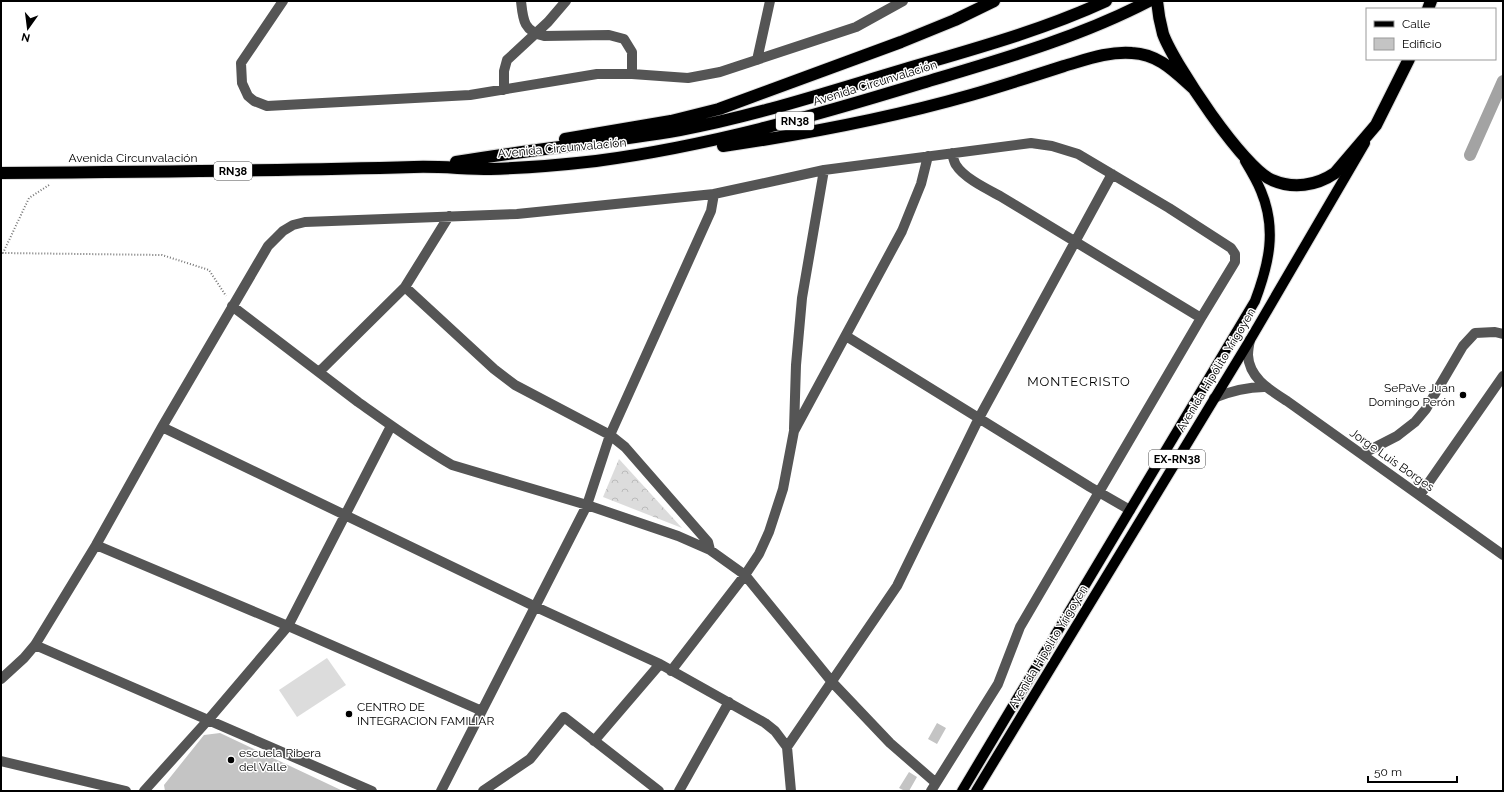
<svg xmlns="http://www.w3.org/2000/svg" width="1504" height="792" font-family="Raleway,sans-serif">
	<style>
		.forest { fill: url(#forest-crowns) }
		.pitch { fill: #dcdcdc }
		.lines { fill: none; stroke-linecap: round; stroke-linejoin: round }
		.canal { stroke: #a3a3a3; stroke-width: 12 }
		.building { fill: #c4c4c4 }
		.major-casing { stroke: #dbdbdb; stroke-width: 12 }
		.highway-casing { stroke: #dbdbdb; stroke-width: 14 }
		.path { stroke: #777; stroke-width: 2; stroke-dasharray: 1 2; stroke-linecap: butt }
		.minor { stroke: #555; stroke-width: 10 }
		.major { stroke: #000; stroke-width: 10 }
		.highway { stroke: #000; stroke-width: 12 }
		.poi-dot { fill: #000; stroke: #fff; stroke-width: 1.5 }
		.labels { text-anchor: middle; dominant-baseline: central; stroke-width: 3; stroke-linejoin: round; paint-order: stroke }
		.shield { fill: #fff; stroke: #4c4c4c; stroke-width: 1 }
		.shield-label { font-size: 11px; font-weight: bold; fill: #000 }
		.street-label { font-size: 12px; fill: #000; stroke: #fff }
		.poi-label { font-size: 12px; fill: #000; stroke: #fff; text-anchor: start }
		.neighbourhood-label { font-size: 13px; letter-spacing: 1px; fill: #000; stroke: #fff }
	</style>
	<defs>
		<pattern id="forest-crowns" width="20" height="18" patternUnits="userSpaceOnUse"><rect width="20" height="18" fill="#dcdcdc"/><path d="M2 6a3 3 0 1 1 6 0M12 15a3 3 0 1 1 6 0" fill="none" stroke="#bbb"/></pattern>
	</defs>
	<rect width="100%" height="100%" fill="#fff"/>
	<path class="forest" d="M 619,459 L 682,528 L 603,497 Z"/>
	<path class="pitch" d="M 327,658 L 346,685 L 297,717 L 279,690 Z"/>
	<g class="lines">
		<path class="canal" d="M 1470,155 L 1503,81"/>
	</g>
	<path class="building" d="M 937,723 L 946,728 L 937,744 L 928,739 Z
		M 220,733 L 343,791 L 165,791 L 164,785 L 204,735 Z
		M 909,772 L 917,777 L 909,791 L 905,791 L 899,788 Z"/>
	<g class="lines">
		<g class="major-casing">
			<path id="major" d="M 962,791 L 1255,301 C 1269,264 1277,229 1261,191 C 1257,181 1251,171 1245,161
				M 976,791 L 1250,340 L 1365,143"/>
		</g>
		<g class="highway-casing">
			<path id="highway" d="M 1157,1 C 1158,12 1160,23 1163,34 C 1174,64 1244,169 1272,180 C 1293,189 1316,186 1335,173 L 1376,125 L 1409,59
				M 1428,9 L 1431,1
				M 565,139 L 671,121 L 719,109 L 901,42 L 955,20 L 994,1
				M 723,146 C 806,134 890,118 971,95 C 1002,86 1033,76 1064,66 C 1085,60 1109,51 1132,53 C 1158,54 1174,71 1193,88
				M 456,162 C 530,149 606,143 680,130 C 755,116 828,92 902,70 C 970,50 1041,31 1106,1
				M 1,173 C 139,172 276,171 414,167 C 439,166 465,169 490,169 C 525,168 561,165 596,161 C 709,146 814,116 922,83 C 999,60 1078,38 1149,1"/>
		</g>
		<path class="path" d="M 49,185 L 29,198 L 3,253 L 162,255 L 209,270 L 226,296"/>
		<path class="minor" d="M 283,1 L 241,63 L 242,83 L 248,96 L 254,101 L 267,106 L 470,95 L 597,74 L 632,74 L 688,78 L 720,72 L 856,27 L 903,1
			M 521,1 C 523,19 523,31 544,36 L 609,35 L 624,39 L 632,52 L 632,74
			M 757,60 L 770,1
			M 504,90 L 504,71 L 507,60 L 548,22 L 566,1
			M 952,153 C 953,157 954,162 956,165 C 964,178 987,189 1000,196 L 1201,318
			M 405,287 L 494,369 L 515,385 L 610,435 L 625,447 L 708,542 L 710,550
			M 232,306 C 274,338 316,370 358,402 C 389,424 419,446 452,465 L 587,505 L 678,536 L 710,550 L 745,575 L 832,682 L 890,743 L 936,783
			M 846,336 L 1090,487 L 1130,510
			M 1250,340 C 1249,345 1248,350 1248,355 C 1249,378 1270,390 1287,401 L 1503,555
			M 319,372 L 405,287 L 449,216
			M 1214,398 C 1231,391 1246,387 1264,387
			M 162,427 L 536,607 L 660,664 L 765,723 L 775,731 L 787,747 L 791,791
			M 794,429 L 796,365 L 802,298 L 824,170
			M 1362,454 L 1397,436 L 1415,422 L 1426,409 L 1463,346 L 1475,333 L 1495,332 L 1503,334
			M 1420,495 L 1503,376
			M 96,545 L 288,626 L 482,711
			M 35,645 L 372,791
			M 671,671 L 745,575 L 759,554 L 769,532 L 783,489 L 794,431 L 902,231 L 921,184 L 928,156
			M 1,679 L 24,658 L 35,645 L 96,545 L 162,427 L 268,246 L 283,231 L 293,225 L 305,222 L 517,214 L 714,194
			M 594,741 L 660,664
			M 787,747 L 897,586 L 979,418 L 1112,174
			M 1,761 L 126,791
			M 144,791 L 209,719 L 288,626 L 391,426
			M 441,791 L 587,505 L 610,435 L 711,211 L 714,194 L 824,170 L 1031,143 L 1052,146 L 1078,154 L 1169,208 L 1231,248 L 1235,254 L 1235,262 L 1201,318 L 1020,627 L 998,684 L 931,791
			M 483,791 L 530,759 L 564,717 L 659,791
			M 679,791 L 729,702"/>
		<use href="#major" class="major"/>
		<use href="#highway" class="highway"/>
	</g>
	<g class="poi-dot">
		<circle cx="1463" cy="395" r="4"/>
		<circle cx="349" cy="714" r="4"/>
		<circle cx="231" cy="760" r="4"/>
	</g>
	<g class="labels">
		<g class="shield">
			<rect x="776" y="112" width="38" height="18" rx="3"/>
			<rect x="214" y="162" width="38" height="18" rx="3"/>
			<rect x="1149" y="450" width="56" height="18" rx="3"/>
		</g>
		<g class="shield-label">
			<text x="795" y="121">RN38</text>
			<text x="233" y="171">RN38</text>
			<text x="1177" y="459">EX-RN38</text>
		</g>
		<g class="street-label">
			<text transform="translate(875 83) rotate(-17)">Avenida Circunvalación</text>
			<text transform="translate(562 148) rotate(-5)">Avenida Circunvalación</text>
			<text x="133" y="158">Avenida Circunvalación</text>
			<text transform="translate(1216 370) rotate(-59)">Avenida Hipólito Yrigoyen</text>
			<text transform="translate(1392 460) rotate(35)">Jorge Luis Borges</text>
			<text transform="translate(1048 647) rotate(-59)">Avenida Hipólito Yrigoyen</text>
		</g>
		<g class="poi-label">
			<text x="1455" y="388" text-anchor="end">SePaVe Juan<tspan x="1455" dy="14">Domingo Perón</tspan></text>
			<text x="357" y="707">CENTRO DE<tspan x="357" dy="14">INTEGRACION FAMILIAR</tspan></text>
			<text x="239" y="753">escuela Ribera<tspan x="239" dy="14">del Valle</tspan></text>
		</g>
		<g class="neighbourhood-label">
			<text x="1079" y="381">MONTECRISTO</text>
		</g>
	</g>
	<rect width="1504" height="792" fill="none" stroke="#000000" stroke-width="4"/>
	<rect x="1366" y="8" width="130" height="52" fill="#ffffff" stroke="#999999"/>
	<rect x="1374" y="21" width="20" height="6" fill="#000000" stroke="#999999"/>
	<text x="1402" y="28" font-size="12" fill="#000000">Calle</text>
	<rect x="1374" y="38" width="20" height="12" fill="#c4c4c4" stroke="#999999"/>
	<text x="1402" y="48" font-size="12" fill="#000000">Edificio</text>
	<g transform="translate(28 28) rotate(194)" stroke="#ffffff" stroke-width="3" paint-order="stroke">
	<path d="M0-3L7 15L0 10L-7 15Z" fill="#000000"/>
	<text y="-6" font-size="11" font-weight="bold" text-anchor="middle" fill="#000000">N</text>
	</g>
	<path d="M1368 776v6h89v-6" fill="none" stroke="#000000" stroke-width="2"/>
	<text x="1374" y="776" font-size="12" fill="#000000" stroke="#ffffff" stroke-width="3" paint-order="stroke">50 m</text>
</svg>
